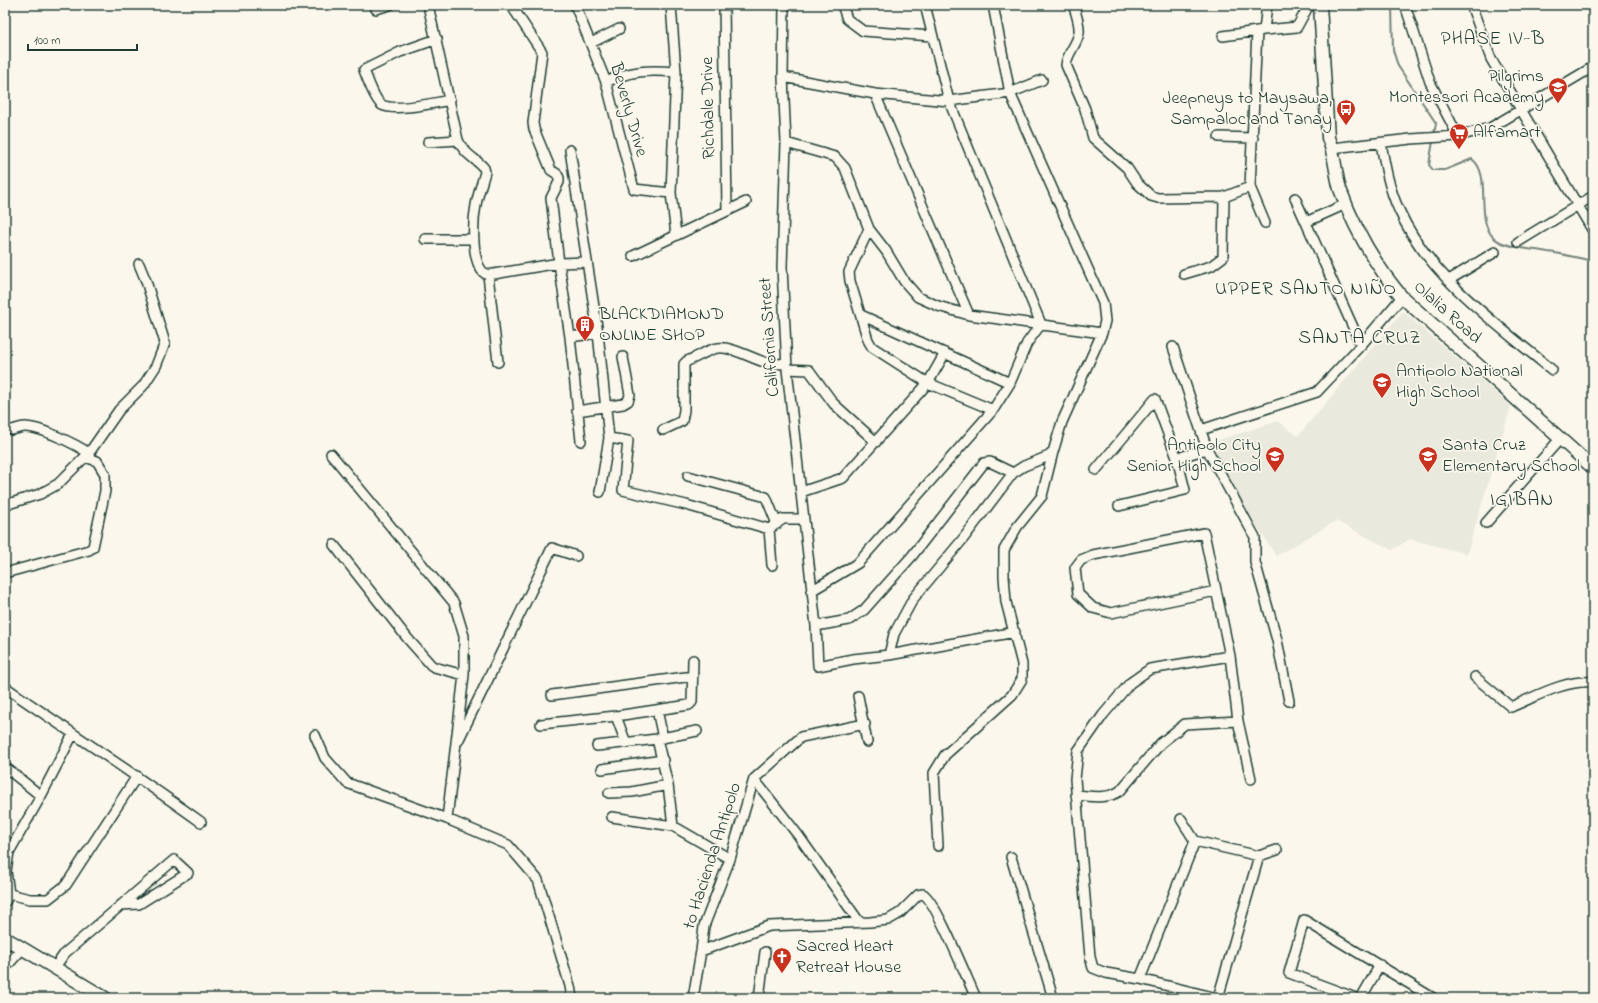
<svg xmlns="http://www.w3.org/2000/svg" width="1598" height="1003" font-family="'Indie Flower',sans-serif">
	<style>
		.built { fill: #eae9de }
		.lines { fill: none; stroke-linecap: round; stroke-linejoin: round }
		.stream { stroke: #74847b; stroke-width: 2 }
		.minor-casing { stroke: #1f3d34; stroke-width: 12 }
		.major-casing { stroke: #1f3d34; stroke-width: 15 }
		.minor { stroke: #fbf7ec; stroke-width: 9 }
		.major { stroke: #fbf7ec; stroke-width: 12 }
		.labels { text-anchor: middle; dominant-baseline: central; stroke-width: 3.5; stroke-linejoin: round; paint-order: stroke }
		.poi-label { font-size: 18px; fill: #1f3d34; stroke: #fbf7ec; text-anchor: start }
		.street-label { font-size: 18px; fill: #1f3d34; stroke: #fbf7ec }
		.neighbourhood-label { font-size: 19px; letter-spacing: 1px; fill: #1f3d34; stroke: #fbf7ec }
		.quarter-label { font-size: 20px; letter-spacing: 1px; fill: #1f3d34; stroke: #fbf7ec }
	</style>
	<rect width="100%" height="100%" fill="#fbf7ec"/>
	<filter id="ink" filterUnits="userSpaceOnUse"><feTurbulence type="fractalNoise" baseFrequency=".025" numOctaves="2"/><feDisplacementMap in="SourceGraphic" scale="8" xChannelSelector="R" yChannelSelector="G"/><feConvolveMatrix kernelMatrix="1 2 1 2 8 2 1 2 1" color-interpolation-filters="sRGB"/></filter>
	<g filter="url(#ink)">
		<path class="built" d="M 1403,311 L 1511,406 L 1467,554 L 1410,539 L 1392,550 L 1336,521 L 1276,556 L 1209,451 L 1210,443 L 1277,421 L 1298,436 Z"/>
		<g class="lines">
			<path class="stream" d="M 1392,5 L 1393,50 L 1398,66 L 1436,123 L 1434,135
				M 1433,141 L 1429,165 L 1433,170 L 1445,170 L 1472,159 C 1495,177 1470,227 1500,242 C 1515,249 1532,249 1548,252 C 1563,254 1578,258 1593,261"/>
			<g class="minor-casing">
				<path id="minor" d="M 428,5 L 458,140 C 464,154 475,158 484,168 L 485,172 C 482,183 478,194 476,205 C 473,220 470,269 488,275 L 559,263 L 587,262
					M 511,5 L 542,52 L 533,123 L 534,129 L 551,170 L 557,174 L 559,178 L 559,182 L 551,198 L 559,263 L 570,337 L 581,441
					M 575,5 L 606,82 L 634,189 L 671,193
					M 671,5 L 676,72 L 671,193 L 676,235
					M 724,5 L 727,211
					M 784,5 L 783,77 L 786,143 L 782,267 L 787,369 L 816,626 L 818,666 L 853,659 L 889,655 L 1015,632
					M 842,5 L 847,19 L 863,31 L 932,36
					M 1073,5 C 1076,13 1080,24 1079,33 C 1077,45 1067,53 1066,65 L 1085,109 L 1093,138 L 1127,168 L 1137,183 L 1151,196 L 1158,198 L 1224,197 L 1250,187
					M 1405,5 L 1430,82 L 1458,136
					M 1471,5 L 1491,59 L 1593,231
					M 376,9 L 390,5
					M 1264,30 L 1267,5
					M 1257,31 L 1250,187 L 1265,223
					M 1223,36 L 1264,30 L 1297,27 L 1309,5
					M 437,39 L 400,52 L 364,70 C 367,78 375,101 382,105 C 395,112 434,103 450,100
					M 591,43 L 619,29
					M 783,77 L 875,94 L 949,101 L 1010,93 L 1042,80
					M 606,82 C 631,70 649,70 676,72
					M 875,94 L 969,315
					M 1219,137 L 1253,138
					M 428,142 L 458,140
					M 786,143 L 835,157 L 845,168 L 869,229 L 886,251 L 904,281 L 918,297 L 938,306 L 969,315 L 1102,333
					M 1381,143 C 1385,166 1389,189 1399,210 C 1428,276 1498,325 1552,370
					M 1332,148 L 1411,139 L 1458,136 L 1490,128 L 1593,67
					M 1295,198 L 1361,345
					M 1306,222 L 1346,204
					M 869,229 L 849,272 L 850,281 L 868,340 L 872,347 L 928,383 L 993,410
					M 425,239 L 474,239
					M 1518,242 L 1593,196
					M 633,256 L 746,202
					M 1184,274 L 1211,266 L 1223,257 L 1224,197
					M 488,275 L 498,362
					M 1449,280 L 1495,252
					M 861,315 L 1010,383
					M 598,333 L 609,438 L 600,492
					M 570,337 L 598,333 L 570,150
					M 1173,347 L 1207,449 L 1255,537 L 1255,562 L 1277,640 L 1289,701
					M 787,369 L 809,370 L 834,404 L 876,442
					M 577,411 L 623,404 L 628,401 L 630,395 L 623,357
					M 12,430 C 16,429 21,427 25,427 C 41,427 75,444 89,453
					M 663,430 L 682,421 L 684,410 L 684,364 L 687,361 C 697,358 708,349 718,348 C 732,346 754,360 768,363 C 774,365 780,364 786,363
					M 1201,430 L 1317,392 L 1361,345 L 1402,297
					M 609,438 L 628,441 L 623,490 L 686,505 L 769,529 L 772,565
					M 331,454 L 454,603 L 464,636 L 464,675 L 447,819
					M 1177,458 L 1207,449
					M 1096,470 L 1155,399 L 1177,458 L 1185,490 L 1119,506
					M 688,476 L 766,497 L 777,524
					M 801,492 L 843,478 L 928,383 L 945,353
					M 5,505 L 40,494 L 58,484 L 89,453 L 119,410 L 143,386 L 156,366 L 165,343 L 146,281 L 139,264
					M 1486,523 L 1560,439
					M 772,527 L 783,519 L 804,519
					M 334,545 L 408,639 L 431,665 L 434,667 L 464,675
					M 5,573 L 89,550 L 93,547 L 105,491 L 105,474 L 97,461 L 85,457
					M 811,591 L 858,563 L 993,410 L 1010,383 L 1027,343 L 1041,324 L 949,101 L 925,5
					M 1216,591 L 1111,613 L 1093,608 L 1078,594 L 1075,568 L 1081,560 L 1093,555 L 1204,533 L 1230,656 L 1238,721 L 1251,779
					M 816,626 L 849,620 L 864,610 L 912,556 L 984,463 L 990,462 L 1013,473
					M 889,655 L 894,634 L 913,599 L 963,539 L 1013,473 L 1024,466 L 1049,456 L 1053,452 L 1062,422 L 1102,333 L 1105,321 L 1103,303 L 1010,93 L 993,5
					M 1475,677 L 1511,707 C 1537,696 1564,680 1593,682
					M 5,687 C 70,732 136,775 201,822
					M 552,695 L 693,676
					M 858,696 L 867,742
					M 657,710 L 663,738
					M 616,716 L 626,743
					M 541,724 L 616,716 L 689,705 L 692,702 L 693,660
					M 315,735 L 325,758 L 347,783 L 447,819 L 508,845 L 538,880 L 570,986 L 572,998
					M 657,739 L 668,785 L 673,826
					M 458,741 L 552,548 L 576,556
					M 597,746 L 657,739 L 697,731
					M 5,767 L 41,796
					M 602,769 L 663,760
					M 754,779 L 798,835 L 860,923
					M 609,793 L 632,792 L 668,785
					M 1076,795 C 1091,796 1106,800 1120,791 L 1161,743 L 1185,724 L 1238,721
					M 612,817 L 673,826 L 730,859
					M 1181,819 L 1195,841 L 1259,856 L 1277,850
					M 938,846 L 934,773 L 945,755 L 1012,695 L 1022,679 L 1022,664 L 1006,602 L 1004,576 L 1004,550 L 1017,527 L 1042,496 L 1053,452
					M 1011,857 L 1053,998
					M 9,894 L 30,899 L 48,899 L 66,885 L 137,776
					M 5,902 L 9,894 L 6,871 L 9,852 L 41,796 L 73,734
					M 5,947 L 10,941
					M 701,951 L 769,926 L 870,922 L 888,920 L 900,913 L 918,895 L 923,894 C 935,899 968,981 976,998
					M 55,967 L 65,953 L 174,860 L 188,873 L 139,904 L 121,905
					M 5,968 L 23,948
					M 1140,979 L 1195,841
					M 693,998 L 701,951 L 704,926 L 730,859 L 754,779 L 801,737 L 865,724
					M 759,998 L 765,952
					M 1217,998 L 1140,979 L 1106,973 L 1093,968 L 1090,957 L 1075,779 L 1078,751 L 1103,715 L 1130,683 L 1150,669 L 1230,656
					M 1218,998 L 1259,856
					M 1356,998 L 1289,973 L 1304,920 L 1433,998
					M 1361,998 L 1380,965"/>
			</g>
			<g class="major-casing">
				<path id="major" d="M 1320,5 L 1328,138 C 1335,154 1335,172 1340,189 C 1354,228 1375,265 1402,297 L 1593,468
					M 5,938 L 105,998"/>
			</g>
			<use href="#minor" class="minor"/>
			<use href="#major" class="major"/>
		</g>
	</g>
	<defs>
		<g id="school-pin" transform="scale(1)"><path d="M0 17L-7.5 6A9.5 9.5 0 1 1 7.5 6Z" fill="#c8321e" stroke="#fbf7ec"/><path d="M0-5L7-2L0 1L-7-2ZM-4 1L0 2.5L4 1V4Q0 6-4 4Z" fill="#fff"/></g>
		<g id="bus-pin" transform="scale(1)"><path d="M0 17L-7.5 6A9.5 9.5 0 1 1 7.5 6Z" fill="#c8321e" stroke="#fbf7ec"/><path d="M-5-6H5V4H4V6H2V4H-2V6H-4V4H-5ZM-3.5-4V0h7V-4ZM-3.5 1.2v1.5H-2V1.2ZM2 1.2v1.5H3.5V1.2Z" fill="#fff"/></g>
		<g id="supermarket-pin" transform="scale(1)"><path d="M0 17L-7.5 6A9.5 9.5 0 1 1 7.5 6Z" fill="#c8321e" stroke="#fbf7ec"/><path d="M-6-5.5h2.5l.6 2H6L4.5 2H-2.5L-4.4-4H-6ZM-1.5 3.2a1.3 1.3 0 1 0 .1 0ZM3 3.2a1.3 1.3 0 1 0 .1 0Z" fill="#fff"/></g>
		<g id="building-pin" transform="scale(1)"><path d="M0 17L-7.5 6A9.5 9.5 0 1 1 7.5 6Z" fill="#c8321e" stroke="#fbf7ec"/><path d="M-4-6H4V6H1V3H-1V6H-4ZM-2.5-4.3h1.7v1.8h-1.7ZM.8-4.3h1.7v1.8H.8ZM-2.5-1h1.7V.8h-1.7ZM.8-1h1.7V.8H.8Z" fill="#fff"/></g>
		<g id="church-pin" transform="scale(1)"><path d="M0 17L-7.5 6A9.5 9.5 0 1 1 7.5 6Z" fill="#c8321e" stroke="#fbf7ec"/><path d="M-1.2-6h2.4v3.5h3.3v2.4h-3.3V6h-2.4V-.1h-3.3v-2.4h3.3Z" fill="#fff"/></g>
	</defs>
	<g fill-rule="evenodd">
		<use href="#school-pin" x="1558" y="87"/>
		<use href="#bus-pin" x="1346" y="109"/>
		<use href="#supermarket-pin" x="1459" y="133"/>
		<use href="#building-pin" x="585" y="325"/>
		<use href="#school-pin" x="1382" y="382"/>
		<use href="#school-pin" x="1275" y="456"/>
		<use href="#school-pin" x="1428" y="456"/>
		<use href="#church-pin" x="782" y="957"/>
	</g>
	<g class="labels">
		<g class="poi-label">
			<text x="1544" y="77" text-anchor="end">Pilgrims<tspan x="1544" dy="21">Montessori Academy</tspan></text>
			<text x="1332" y="99" text-anchor="end">Jeepneys to Maysawa,<tspan x="1332" dy="21">Sampaloc and Tanay</tspan></text>
			<text x="1473" y="133">Alfamart</text>
			<text x="599" y="315">BLACKDIAMOND<tspan x="599" dy="21">ONLINE SHOP</tspan></text>
			<text x="1396" y="372">Antipolo National<tspan x="1396" dy="21">High School</tspan></text>
			<text x="1261" y="446" text-anchor="end">Antipolo City<tspan x="1261" dy="21">Senior High School</tspan></text>
			<text x="1442" y="446">Santa Cruz<tspan x="1442" dy="21">Elementary School</tspan></text>
			<text x="796" y="947">Sacred Heart<tspan x="796" dy="21">Retreat House</tspan></text>
		</g>
		<g class="street-label">
			<text transform="translate(709 108) rotate(-91)">Richdale Drive</text>
			<text transform="translate(628 110) rotate(74)">Beverly Drive</text>
			<text transform="translate(1447 313) rotate(42)">Olalia Road</text>
			<text transform="translate(770 337) rotate(-94)">California Street</text>
			<text transform="translate(713 856) rotate(-72)">to Hacienda Antipolo</text>
		</g>
		<g class="neighbourhood-label">
			<text x="1493" y="39">PHASE IV-B</text>
			<text x="1306" y="289">UPPER SANTO NIÑO</text>
			<text x="1522" y="500">IGIBAN</text>
		</g>
		<g class="quarter-label">
			<text x="1360" y="338">SANTA CRUZ</text>
		</g>
	</g>
	<rect width="1598" height="1003" fill="none" stroke="#fbf7ec" stroke-width="20"/>
	<rect x="10" y="10" width="1578" height="983" fill="none" stroke="#1f3d34" stroke-width="1.5" filter="url(#ink)"/>
	<path d="M28 44v6h109v-6" fill="none" stroke="#1f3d34" stroke-width="2"/>
	<text x="34" y="44" font-size="12" fill="#1f3d34" stroke="#fbf7ec" stroke-width="3" paint-order="stroke">100 m</text>
</svg>
